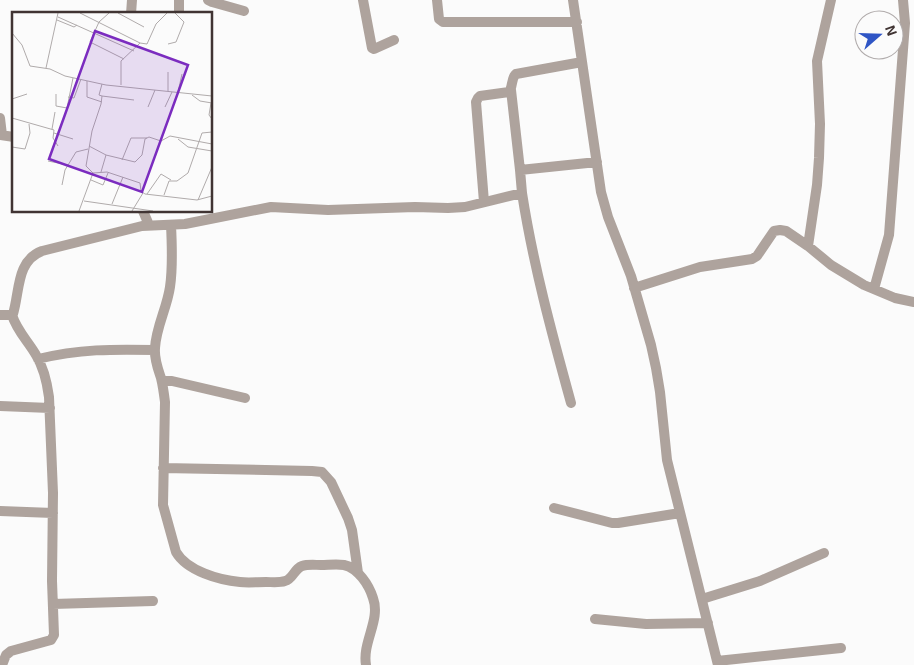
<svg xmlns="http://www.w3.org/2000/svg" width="914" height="665" font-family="'Exo 2',sans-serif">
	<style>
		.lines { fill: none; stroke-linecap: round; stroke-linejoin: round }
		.minor { stroke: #aea39d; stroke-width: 10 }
		.inset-road { fill: none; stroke: #b0abab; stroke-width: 1 }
		.view { fill: #7b2cbf; fill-opacity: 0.15; stroke: #7b2cbf; stroke-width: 2.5 }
		.inset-edge { fill: none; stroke: #403433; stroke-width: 2.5 }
	</style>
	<rect width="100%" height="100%" fill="#fbfbfb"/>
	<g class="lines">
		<path class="minor" d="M 179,0 L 179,14
			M 208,0 L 212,2 L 244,11
			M 363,0 L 372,48 L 374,49 L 394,40
			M 437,0 L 439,19 L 443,22 L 577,22
			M 573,0 L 601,192 L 608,217 L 631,276 L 651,345 L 656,368 L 660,392 L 667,460 L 718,665
			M 131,14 L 132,0
			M 511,90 L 520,170
			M 0,118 L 2,135
			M 0,135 L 14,137
			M 522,193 C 533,264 552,334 571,403
			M 484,202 L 476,102 L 478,98 L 480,96 L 509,92 C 513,87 511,78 516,74 L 582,62
			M 143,211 L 149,225
			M 171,225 C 172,245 173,267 170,287 C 167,308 156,327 155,348 C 154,359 158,369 161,378 C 163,386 164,394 165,402 L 163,505 L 176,552 C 187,571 219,580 240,582 C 248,583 258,582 266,582 C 272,582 279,583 285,581 C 293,579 294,569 302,566 C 308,564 315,565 321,565 C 328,565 337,564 344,565 C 358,568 369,585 373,598 C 381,620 362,642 366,665
			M 808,246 L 817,185 L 819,158 L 820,124 L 817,61 L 831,0
			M 634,288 L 700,267 L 752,259 L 757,256 L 774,231 L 780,230 L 786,231 L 808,246 L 831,265 L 864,285 L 895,298 L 914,302
			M 874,289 L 889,235 L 905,23 L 903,0
			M 0,315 L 11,315 L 13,314 C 20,291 16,261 42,251 L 142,226 L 185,224 L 271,207 L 328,210 L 415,207 L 448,208 L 465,207 L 522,193 L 520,170 L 597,162
			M 38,359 C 79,349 113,349 155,350
			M 162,381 L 172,381 L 245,398
			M 0,406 L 50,408
			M 163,468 L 312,471 L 322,472 L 331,482 L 348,518 L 352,530 L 358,573
			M 554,508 L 612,523 L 618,523 L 680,513
			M 0,511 L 53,513
			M 702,599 L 760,581 L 824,553
			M 53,604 L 153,601
			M 595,619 L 646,624 L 708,623
			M 717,661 L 841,648
			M 2,665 L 6,655 L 11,651 L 51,640 L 54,635 L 52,581 L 53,493 L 49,397 C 47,382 44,368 36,355 C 28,341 17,331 12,315"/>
	</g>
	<g transform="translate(12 12)">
		<rect width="200" height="200" fill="#fbfbfb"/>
		<path class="inset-road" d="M 68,1 L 128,31M 97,1 L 87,10 L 78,30 L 112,47M 106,1 L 132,15M 46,5 L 122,39M 45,8 L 62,15 L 65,13M 0,21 L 10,33 L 18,54 L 38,57 L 53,64 L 94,73 L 200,84M 156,32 L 164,30 L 172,10 L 163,1M 34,56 L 46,1M 156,60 L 156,79M 75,69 L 75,85 L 90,90M 109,73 L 109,49 L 128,31 L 135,32 L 144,12 L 155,1M 166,80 L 170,62M 44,82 L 44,94 L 55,96 L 61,66M 180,83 L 188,89 L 200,91M 90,84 L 122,88M 56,85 L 62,86 L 69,67M 0,87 L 15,82M 199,91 L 197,103 L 200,107M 136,95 L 143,78M 153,95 L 160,80M 0,106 L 42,118 L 41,126 L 46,134M 40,117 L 43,100M 42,121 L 61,127M 166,127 L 176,135 L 200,139M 77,134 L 94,143 L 123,150 L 130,143 L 133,127 L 137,125 L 149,129 L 158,124 L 200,132M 0,135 L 13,137 L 18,121 L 17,112M 110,148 L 119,126 L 135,126M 36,149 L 56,153M 89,160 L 94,143M 81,161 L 95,160 L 128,171 L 129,179 L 133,182 L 185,188 L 200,184M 79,168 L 91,173 L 96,161M 50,173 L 53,158 L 64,140 L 76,137M 135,182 L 149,162 L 159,168M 152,183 L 157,169 L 165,169 L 176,161 L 190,121 L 200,120M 186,188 L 200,155M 72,189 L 141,199M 100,192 L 111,165M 67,199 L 81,161 L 74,154 L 80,119 L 89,92 L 90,84 L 87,83 L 90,72M 120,199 L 131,181"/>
		<path class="view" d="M 83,19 L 176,53 L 130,180 L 37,147 Z"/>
		<rect width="200" height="200" class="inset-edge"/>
	</g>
	<g transform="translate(879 35) rotate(70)"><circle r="24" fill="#fbfbfb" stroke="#b0abab"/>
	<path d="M0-4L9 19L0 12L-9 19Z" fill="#2f55c5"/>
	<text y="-8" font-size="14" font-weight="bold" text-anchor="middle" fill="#403433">N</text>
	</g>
</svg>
